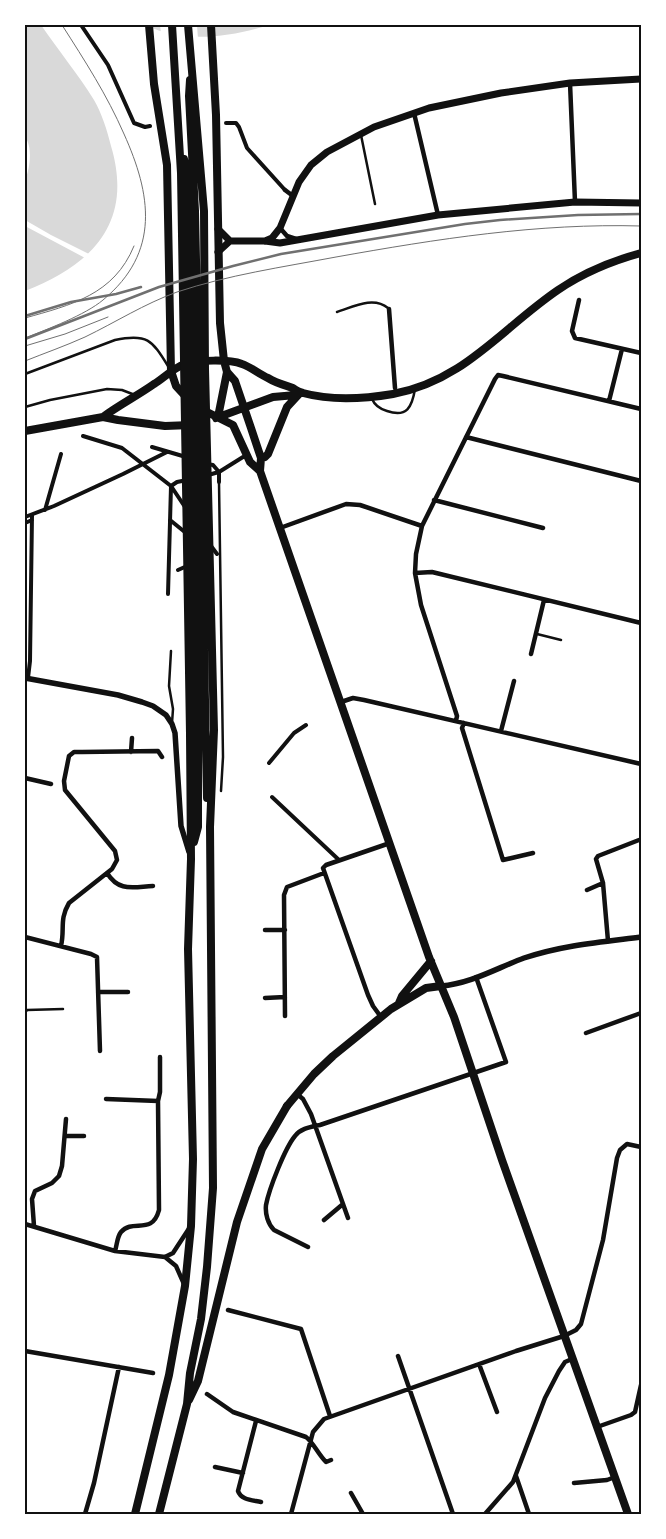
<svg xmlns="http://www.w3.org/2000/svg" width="666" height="1539" font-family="'Space Grotesk',sans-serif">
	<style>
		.water { fill: #d9d9d9 }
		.pier { fill: #fff }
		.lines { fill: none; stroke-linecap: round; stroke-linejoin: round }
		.service { stroke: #111; stroke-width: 2.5 }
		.pedestrian { stroke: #111; stroke-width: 4 }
		.minor { stroke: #111; stroke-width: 4.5 }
		.tertiary { stroke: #111; stroke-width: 5.5 }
		.secondary { stroke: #111; stroke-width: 7 }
		.primary { stroke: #111; stroke-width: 8 }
		.trunk { stroke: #111; stroke-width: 8 }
		.tram { stroke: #707070; stroke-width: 1 }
		.rail { stroke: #707070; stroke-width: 2.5 }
		.neatline { fill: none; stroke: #111; stroke-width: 2 }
	</style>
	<rect width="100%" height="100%" fill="#fff"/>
	<path class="water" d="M 25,25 L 41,25 C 58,50 78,74 94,100 C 102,114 107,130 111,146 C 134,223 92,265 25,291 L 25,180 C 30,169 33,147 25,137 Z
		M 146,25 L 269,25 C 230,37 183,44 146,25 Z"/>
	<path class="pier" d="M 160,25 L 197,25 L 198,39 L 161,34 Z
		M 25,220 L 51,235 L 91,255 L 87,259 L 25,226 Z"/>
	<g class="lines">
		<path class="service" d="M 361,135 L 375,204
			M 337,312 C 353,307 373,296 388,308
			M 25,374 L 115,340 C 147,333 152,340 168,366
			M 372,399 C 375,406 380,409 387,411 C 407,418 412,407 415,389
			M 25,407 L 50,400 L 107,389 L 122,390 L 135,395
			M 219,482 L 223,757 L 221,791
			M 537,634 L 561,640
			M 171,651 L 169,686 L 173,709 L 172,723
			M 25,1013 L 27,1010 L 63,1009"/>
		<path class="pedestrian" d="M 81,25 L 108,65 L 134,123 L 145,127 L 150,126
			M 226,123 L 236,123 L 239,127 L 247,148 L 285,190
			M 83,436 L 122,448 L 171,486 L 168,594
			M 152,447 L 186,457
			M 207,464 L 213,465 L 219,472
			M 219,472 L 219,482
			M 208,475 L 219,472 L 243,457
			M 185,507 L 171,486 L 177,482 L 187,480
			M 45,510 L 61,454
			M 25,517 L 54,506 L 123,474 L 167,452
			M 170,520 L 186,533
			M 25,523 L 32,520
			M 211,546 L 217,554
			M 178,570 L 187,566
			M 28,678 L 30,661 L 32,515
			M 269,763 L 294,733 L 306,725
			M 272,797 L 339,860"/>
		<path class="minor" d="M 570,83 L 575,202
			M 414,113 L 438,215
			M 285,190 L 293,196
			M 280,228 L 287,236 L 296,239
			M 579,300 L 572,331 L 575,338 L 641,353
			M 389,309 L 395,388
			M 609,401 L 622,349
			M 466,437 L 641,481
			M 434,500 L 543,528
			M 280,528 L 346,504 L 360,505 L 422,526
			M 415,573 L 432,572 L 641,623
			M 531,654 L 544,600
			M 341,702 L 353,698 L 364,700 L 641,764
			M 456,721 L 457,716 L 421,605 L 415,573 L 416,554 L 422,526 L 495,379 L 498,375 L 503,376 L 641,409
			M 464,723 L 462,728 L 503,860 L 533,853
			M 501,731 L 514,681
			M 131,752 L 132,738
			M 25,778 L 51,784
			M 107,873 C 119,892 132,887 153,886
			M 587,890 L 603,883
			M 265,930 L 285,930
			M 25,937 L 91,954 L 97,957 L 100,1051
			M 608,941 L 603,883 L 596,859 L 598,856 L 639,840
			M 61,946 C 65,929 59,920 69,903 L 112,869 L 117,860 L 115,851 L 65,790 L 64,781 L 69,756 L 74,752 L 82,752 L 158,751 L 162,757
			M 98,992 L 128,992
			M 265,998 L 285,997
			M 285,1016 L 284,895 L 287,887 L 324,873
			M 381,1017 L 373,1006 L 368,995 L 323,868 L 326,865 L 390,843
			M 586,1033 L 641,1013
			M 297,1094 L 303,1099 L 311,1114 L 348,1218
			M 106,1099 L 158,1101
			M 65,1136 L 84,1136
			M 324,1220 L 343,1204
			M 25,1224 L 115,1251 L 165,1257 L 173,1253 L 190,1227
			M 34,1226 L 32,1199 L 35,1191 L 52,1183 L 59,1176 L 62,1166 L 66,1119
			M 308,1247 L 274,1230 C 268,1224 265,1214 266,1205 C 269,1189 285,1148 295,1136 C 301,1128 311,1127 320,1125 L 506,1062 L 476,977
			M 115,1251 C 117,1245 117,1237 121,1232 C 133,1218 152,1236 159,1210 L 158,1101 L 160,1092 L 160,1057
			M 165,1257 L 176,1266 L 184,1284
			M 228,1310 L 301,1329 L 330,1416
			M 25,1351 L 153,1373
			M 398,1356 L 453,1514
			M 479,1364 L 497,1412
			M 207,1394 L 233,1412 L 306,1437 C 313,1442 318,1454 326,1462 L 331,1460
			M 256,1421 L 238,1491 C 241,1500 252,1500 261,1502
			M 597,1427 L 631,1415 L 635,1412 L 641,1385
			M 215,1467 L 243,1473
			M 516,1476 L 529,1514
			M 574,1483 L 607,1480 L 615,1477
			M 351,1493 L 363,1514
			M 85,1514 L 94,1483 L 119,1367
			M 291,1514 L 313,1432 L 324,1419 L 516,1351 L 564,1336 L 576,1330 L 581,1324 L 603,1240 L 617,1158 L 620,1150 L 627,1144 L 641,1147
			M 485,1514 L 513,1482 L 545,1398 L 559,1371 L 565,1362 L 572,1359"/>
		<path class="tertiary" d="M 25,678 L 118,695 L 142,702 L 153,706 L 166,715 L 172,724 L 175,733 L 181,826 L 189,852
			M 441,986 C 470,984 497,968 524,958 C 563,945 601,942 641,937"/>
		<path class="secondary" d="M 218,229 L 230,241
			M 265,241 L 272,238 L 280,228 L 299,182 L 311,165 L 327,152 L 374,127 L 429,108 L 501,93 L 570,83 L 641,79
			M 218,252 L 230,241 L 265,241 L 280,243 L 438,215 L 575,202 L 641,203"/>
		<path class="primary" d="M 224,361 L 227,372 L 235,381 L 251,428 L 261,458 L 260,471
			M 171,371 L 176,386 L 188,399
			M 203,410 L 233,425 L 250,462 L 260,471 L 429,957 L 454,1017 L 502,1160 L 628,1514
			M 103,417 C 119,405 137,396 154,384 C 164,378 173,368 185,364 C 198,360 229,359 242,364 C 251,367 259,374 268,378 C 276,383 284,385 293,388 C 296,390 299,392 303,393 C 332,401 363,399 393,394 C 464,381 502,328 558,290 C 583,273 612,261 641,253
			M 218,417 L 227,372
			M 216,418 L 273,397 L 296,395
			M 25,431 L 103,417 L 118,420 L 165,426 L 191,425
			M 261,458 L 265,457 L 268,454 L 287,407 L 299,394
			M 399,1003 L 402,996 L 431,961
			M 287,1106 L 314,1074 L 333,1056 L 391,1009 L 426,988 L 441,986"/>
		<path class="trunk" d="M 149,25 L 154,84 L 167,165 L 171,371
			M 211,25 L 216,115 L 220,323 L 224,361
			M 190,80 L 189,96 L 195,211 L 207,798
			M 184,159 L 187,173 L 189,211 L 198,733 L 198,827 L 194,842
			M 189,1400 L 198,1381 L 237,1222 L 262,1149 L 287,1106
			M 135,1514 L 169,1375 L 185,1286 L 191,1226 L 193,1159 L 188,949 L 191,859 L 190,734 L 181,173 L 172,25
			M 159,1514 L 187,1404 L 190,1373 L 201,1319 L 207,1267 L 213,1188 L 210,827 L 214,730 L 205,369 L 204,211 L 188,25"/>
		<path class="tram" d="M 25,318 C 71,305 114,295 134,246
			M 25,338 C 48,329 85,315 103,300 C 161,252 151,194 124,134 C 107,95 85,61 62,25
			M 25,346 L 65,334 L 108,317
			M 25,361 C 45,353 65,346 85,337 C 116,322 144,304 177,292 C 228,275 283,267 336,257 C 437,239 538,223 641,226"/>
		<path class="rail" d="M 25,316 L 71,302 L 116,294 L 141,287
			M 25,339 L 159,287 L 233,266 L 281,254 L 465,224 L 500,220 L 578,215 L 641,214"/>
	</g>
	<rect width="666" height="1539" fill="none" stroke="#ffffff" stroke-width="52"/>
	<rect x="26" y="26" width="614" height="1487" class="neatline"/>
</svg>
